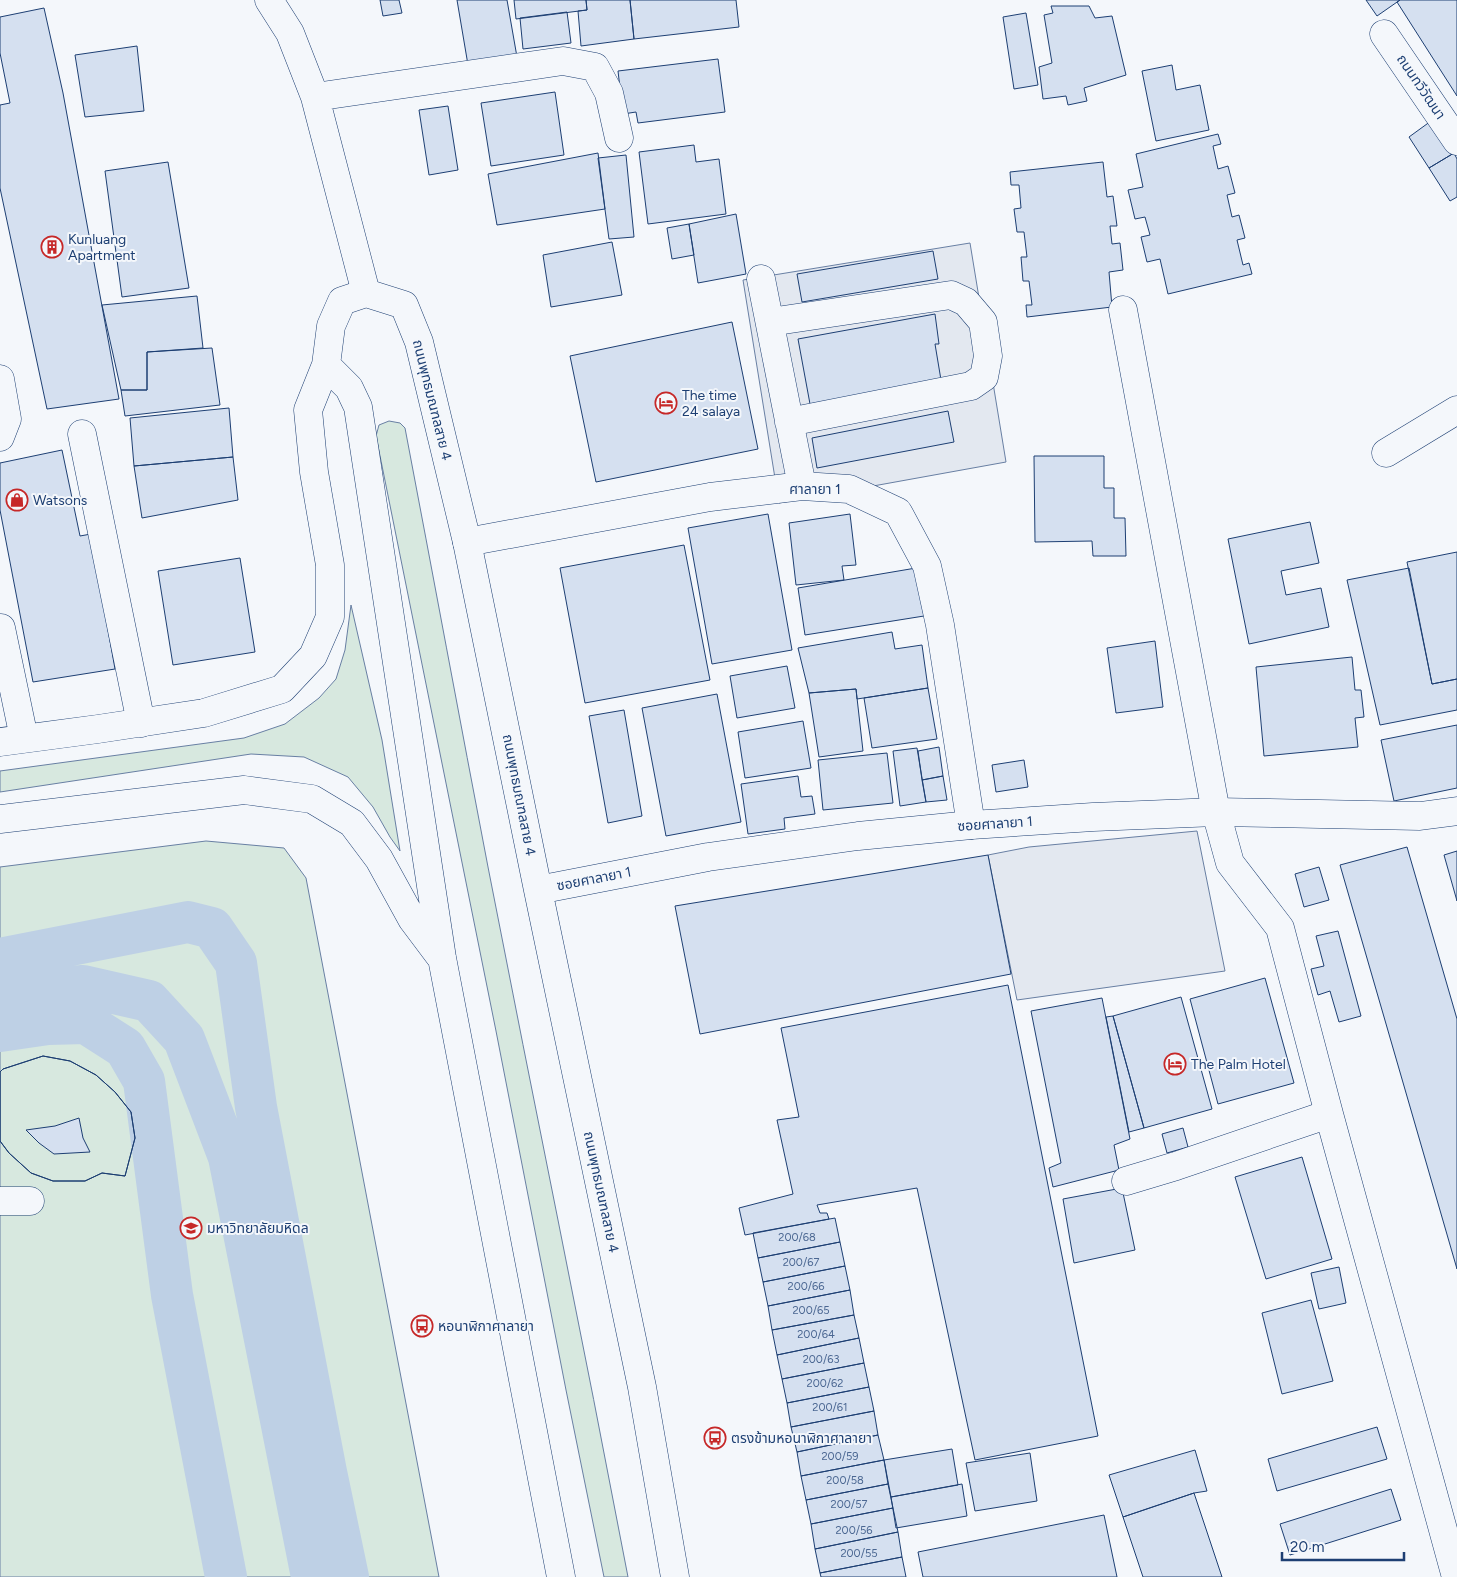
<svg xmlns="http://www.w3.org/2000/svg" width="1457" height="1577" font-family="Figtree,'Noto Sans Thai',sans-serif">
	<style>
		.green { fill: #d7e8df; stroke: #687fa3 }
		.parking { fill: #e3e8f0; stroke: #687fa3 }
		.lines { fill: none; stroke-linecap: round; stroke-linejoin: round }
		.canal { stroke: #bed0e5; stroke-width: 42 }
		.building { fill: #d5e0f0; stroke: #1d3f73; fill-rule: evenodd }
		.minor-casing { stroke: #1d3f73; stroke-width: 29 }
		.major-casing { stroke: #1d3f73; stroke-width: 29 }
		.minor { stroke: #f4f7fb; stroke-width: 28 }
		.major { stroke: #f4f7fb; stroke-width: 28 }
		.labels { text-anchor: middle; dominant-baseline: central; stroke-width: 4; stroke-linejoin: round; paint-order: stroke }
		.number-label { font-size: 11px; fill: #4b6792 }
		.street-label { font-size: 14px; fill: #1d3f73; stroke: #f4f7fb }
		.poi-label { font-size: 14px; fill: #1d3f73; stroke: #f4f7fb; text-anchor: start }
	</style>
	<rect width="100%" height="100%" fill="#f4f7fb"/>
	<path class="green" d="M 389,421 L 400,423 L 405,428 C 433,575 460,721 488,867 C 534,1104 583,1340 628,1577 L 604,1577 L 566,1390 L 496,1031 L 376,436 L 379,425 Z
		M 351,605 L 382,740 L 400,851 L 390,837 L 373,807 L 348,777 L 304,757 L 251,754 L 0,792 L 0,771 L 244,738 L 285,724 L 319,698 L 336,679 L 345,650 Z
		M 206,841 L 284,848 L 306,878 L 439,1577 L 0,1577 L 0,867 Z"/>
	<path class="parking" d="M 970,243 L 1006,462 L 779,503 L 743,280 Z
		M 1197,831 L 1225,971 L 1017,1000 L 988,855 L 1029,847 Z"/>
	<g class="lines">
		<path class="canal" d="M 0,959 L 188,922 L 212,928 L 236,963 L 256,1107 L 326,1472 L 348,1577
			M 0,995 L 83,986 L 149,1001 L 184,1039 L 229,1157 L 312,1577
			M 0,1031 L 48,1024 L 86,1023 L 125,1048 L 144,1081 L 172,1295 L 226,1577"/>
	</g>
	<path class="building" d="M 380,0 L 399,0 L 402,13 L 383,16 Z
		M 457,0 L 507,0 L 517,57 L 468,65 Z
		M 514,0 L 586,0 L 587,10 L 516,19 Z
		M 586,0 L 630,0 L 634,39 L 581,46 L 578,11 L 587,10 Z
		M 630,0 L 736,0 L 739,27 L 634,39 Z
		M 1366,0 L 1400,0 L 1377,16 Z
		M 1400,0 L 1457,0 L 1457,96 L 1397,2 Z
		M 1051,6 L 1089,6 L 1095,18 L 1112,16 L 1126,75 L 1084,88 L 1087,101 L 1068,105 L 1066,96 L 1043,99 L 1039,67 L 1052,63 L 1044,15 L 1053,13 Z
		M 44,8 L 63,93 L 119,399 L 47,409 L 0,188 L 0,105 L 10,103 L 0,53 L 0,17 Z
		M 567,12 L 571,43 L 523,49 L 520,18 Z
		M 1026,13 L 1038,85 L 1014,89 L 1003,17 Z
		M 137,46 L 144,111 L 85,117 L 75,55 Z
		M 718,59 L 725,112 L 638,123 L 636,112 L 623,114 L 618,71 Z
		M 1172,65 L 1176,90 L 1200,85 L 1209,130 L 1156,141 L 1142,71 Z
		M 555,92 L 564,155 L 491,166 L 481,103 Z
		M 448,106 L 458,170 L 429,175 L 419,110 Z
		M 1431,121 L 1454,153 L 1429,168 L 1409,137 Z
		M 1218,134 L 1221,144 L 1213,146 L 1218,169 L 1228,166 L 1235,193 L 1227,195 L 1232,217 L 1239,215 L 1245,238 L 1237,240 L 1243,265 L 1249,263 L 1252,274 L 1168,294 L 1160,259 L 1147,262 L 1141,237 L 1150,235 L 1145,217 L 1135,219 L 1128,190 L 1143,187 L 1136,154 Z
		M 694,145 L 696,162 L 719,159 L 726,214 L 648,224 L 639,152 Z
		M 598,153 L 605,209 L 497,225 L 488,174 Z
		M 1454,153 L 1457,159 L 1457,197 L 1450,201 L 1429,168 Z
		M 626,155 L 634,237 L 609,239 L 598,158 Z
		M 168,162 L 189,288 L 122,297 L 105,171 Z
		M 1103,162 L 1107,197 L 1113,196 L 1117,226 L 1110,226 L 1112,244 L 1120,243 L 1123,270 L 1109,272 L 1112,307 L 1027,317 L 1026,305 L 1032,305 L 1029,281 L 1023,281 L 1021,257 L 1027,257 L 1024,232 L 1017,232 L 1014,209 L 1021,208 L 1019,185 L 1011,185 L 1010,172 Z
		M 736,214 L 746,274 L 698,283 L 689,224 Z
		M 689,224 L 694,255 L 672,259 L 667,228 Z
		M 612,242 L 622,295 L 551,307 L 543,255 Z
		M 933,251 L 938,279 L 802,302 L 797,274 Z
		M 197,296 L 203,348 L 147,352 L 147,390 L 121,390 L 102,305 Z
		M 935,314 L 939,344 L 935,344 L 941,380 L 810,404 L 798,339 Z
		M 732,322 L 758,449 L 596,482 L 570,356 Z
		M 212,348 L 220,405 L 125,416 L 121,390 L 147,390 L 147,352 Z
		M 229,408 L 233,457 L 134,466 L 130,418 Z
		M 948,411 L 954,442 L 817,468 L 812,438 Z
		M 62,450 L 80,536 L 91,534 L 115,669 L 33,682 L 0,510 L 0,463 Z
		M 1034,456 L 1104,456 L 1104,488 L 1114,488 L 1114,518 L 1125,518 L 1126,556 L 1093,556 L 1092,541 L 1035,542 Z
		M 233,457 L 238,500 L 142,518 L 134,466 Z
		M 768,514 L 792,650 L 712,664 L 688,528 Z
		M 850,514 L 856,565 L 842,566 L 844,580 L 796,585 L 789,523 Z
		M 1310,522 L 1319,563 L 1281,571 L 1286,595 L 1321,588 L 1329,627 L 1249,644 L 1228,539 Z
		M 684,545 L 710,680 L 585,703 L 560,568 Z
		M 1457,552 L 1457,679 L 1432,684 L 1407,562 Z
		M 240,558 L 255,652 L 173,665 L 158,571 Z
		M 916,568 L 924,616 L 805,635 L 798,588 Z
		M 1409,568 L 1432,684 L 1457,679 L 1457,710 L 1380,725 L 1347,580 Z
		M 892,632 L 895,649 L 922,645 L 928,688 L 857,699 L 856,689 L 809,693 L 798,648 Z
		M 1155,641 L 1163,707 L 1116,713 L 1107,648 Z
		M 1352,657 L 1355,690 L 1361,690 L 1364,717 L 1355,718 L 1358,747 L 1264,756 L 1256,667 Z
		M 787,666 L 795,708 L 737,718 L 730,676 Z
		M 928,688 L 937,739 L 872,748 L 864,698 Z
		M 856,689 L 863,751 L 819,757 L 809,693 Z
		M 717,694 L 741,822 L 666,836 L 642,708 Z
		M 624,710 L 642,816 L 608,823 L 589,716 Z
		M 803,721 L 811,768 L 745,778 L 738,732 Z
		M 1457,725 L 1457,788 L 1394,801 L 1381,740 Z
		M 939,747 L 943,776 L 922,780 L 918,751 Z
		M 917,748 L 926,802 L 900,806 L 893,751 Z
		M 887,753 L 893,803 L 823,810 L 818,760 Z
		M 1024,760 L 1028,787 L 996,792 L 992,765 Z
		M 798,776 L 801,797 L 812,796 L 815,814 L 784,818 L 785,829 L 748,834 L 741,784 Z
		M 943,776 L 947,800 L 926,802 L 922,780 Z
		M 1407,847 L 1457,1019 L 1457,1269 L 1340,865 Z
		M 1457,851 L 1457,901 L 1444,855 Z
		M 988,855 L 1011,974 L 700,1034 L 675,906 Z
		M 1319,867 L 1329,900 L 1304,907 L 1295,874 Z
		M 1338,931 L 1361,1016 L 1339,1022 L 1330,991 L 1318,995 L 1311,969 L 1324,966 L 1316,936 Z
		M 1265,978 L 1294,1083 L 1218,1104 L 1190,999 Z
		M 1008,985 L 1098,1436 L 975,1460 L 917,1188 L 817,1205 L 820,1213 L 827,1213 L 829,1219 L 745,1235 L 739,1208 L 793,1194 L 777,1120 L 799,1117 L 781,1028 Z
		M 1181,997 L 1212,1109 L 1144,1128 L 1113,1016 Z
		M 1102,998 L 1130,1139 L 1114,1145 L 1119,1170 L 1053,1187 L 1049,1168 L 1061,1163 L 1031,1011 Z
		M 1113,1016 L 1144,1128 L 1129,1132 L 1106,1017 Z
		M 43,1056 L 70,1061 L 96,1075 L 115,1092 L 131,1112 L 135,1138 L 125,1176 L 102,1173 L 85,1181 L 53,1181 L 31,1173 L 9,1153 L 0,1141 L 0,1072 L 3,1069 ZM 79,1118 L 83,1138 L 90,1152 L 54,1154 L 39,1143 L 26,1130 L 55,1126 Z
		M 43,1056 L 70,1061 L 96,1075 L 115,1092 L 131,1112 L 135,1138 L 125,1176 L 102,1173 L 85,1181 L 53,1181 L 31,1173 L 9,1153 L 0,1141 L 0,1072 L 3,1069 Z
		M 1183,1128 L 1188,1147 L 1167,1153 L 1162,1134 Z
		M 1302,1157 L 1332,1259 L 1266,1279 L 1235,1177 Z
		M 1122,1188 L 1135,1250 L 1074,1263 L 1063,1199 Z
		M 835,1218 L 840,1242 L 758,1258 L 753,1233 Z
		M 840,1242 L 845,1266 L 763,1282 L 758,1258 Z
		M 845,1266 L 850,1290 L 768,1306 L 763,1282 Z
		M 1339,1267 L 1346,1303 L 1319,1309 L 1311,1273 Z
		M 850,1290 L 854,1315 L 772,1330 L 768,1306 Z
		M 1311,1300 L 1333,1381 L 1282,1394 L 1262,1313 Z
		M 854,1315 L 859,1338 L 777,1355 L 772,1330 Z
		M 859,1338 L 864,1363 L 782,1379 L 777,1355 Z
		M 864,1363 L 869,1387 L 787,1403 L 782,1379 Z
		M 869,1387 L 874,1411 L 791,1427 L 787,1403 Z
		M 874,1411 L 878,1435 L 797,1452 L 791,1427 Z
		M 1377,1427 L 1387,1459 L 1277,1491 L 1268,1459 Z
		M 878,1435 L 884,1460 L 801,1476 L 797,1452 Z
		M 952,1449 L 958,1485 L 891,1497 L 884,1460 Z
		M 1195,1450 L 1207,1491 L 1194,1493 L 1123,1517 L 1109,1475 Z
		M 1030,1453 L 1037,1501 L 975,1511 L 966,1463 Z
		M 884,1460 L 888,1484 L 806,1500 L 801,1476 Z
		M 888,1484 L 893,1508 L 811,1524 L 806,1500 Z
		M 962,1484 L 967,1516 L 896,1528 L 891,1497 Z
		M 1391,1489 L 1401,1520 L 1290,1555 L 1280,1524 Z
		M 1194,1493 L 1222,1577 L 1143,1577 L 1123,1517 Z
		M 893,1508 L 898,1532 L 815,1549 L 811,1524 Z
		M 1104,1515 L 1117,1577 L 923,1577 L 918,1552 Z
		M 898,1532 L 902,1557 L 820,1573 L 815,1549 Z
		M 902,1557 L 906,1577 L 821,1577 L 820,1573 Z"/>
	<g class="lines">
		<g class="minor-casing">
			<path id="minor" d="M 269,0 L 290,33 L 315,97 L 366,293
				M 1384,34 L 1457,141
				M 315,97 L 563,61 L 595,67 L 609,93 L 619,138
				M 761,279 L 802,486
				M 1123,310 L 1216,812 L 1230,863 L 1280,928 L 1329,1114 L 1456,1577
				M 770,322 L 951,295 L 966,302 L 983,322 L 988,356 L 984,377 L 971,386 L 789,422
				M 0,379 L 7,419 L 0,437
				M 82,434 L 141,723
				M 1386,453 L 1457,410
				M 467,542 L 710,497 L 802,486 L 849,489 L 898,512 L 927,566 L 940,625 L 971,825
				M 1,628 L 24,738
				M 1126,1181 L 1176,1166 L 1329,1114
				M 0,1201 L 30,1201"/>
		</g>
		<g class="major-casing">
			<path id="major" d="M 326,365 L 349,388 L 358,407 L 442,958 L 561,1577
				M 0,742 L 98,729 L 204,713 L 282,689 L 313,656 L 330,617 L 330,565 L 314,472 L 308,410 L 326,365 L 331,326 L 342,301 L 366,293 L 404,305 L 419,342 L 467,542 L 538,890 L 642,1387 L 675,1577
				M 0,819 L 244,790 L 312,799 L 352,823 L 379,859 L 412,919 L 439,955
				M 538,890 L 708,857 L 858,836 L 971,825 L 1093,817 L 1216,812 L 1420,816 L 1457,811"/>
		</g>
		<use href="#minor" class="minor"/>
		<use href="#major" class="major"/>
	</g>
	<defs>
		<g id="building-ring" transform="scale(1.125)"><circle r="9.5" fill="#f4f7fb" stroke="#c62828" stroke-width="1.5"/><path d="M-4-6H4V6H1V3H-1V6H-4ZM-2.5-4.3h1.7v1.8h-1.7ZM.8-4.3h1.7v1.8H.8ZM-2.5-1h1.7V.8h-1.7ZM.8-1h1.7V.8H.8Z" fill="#c62828"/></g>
		<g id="hotel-ring" transform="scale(1.125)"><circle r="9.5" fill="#f4f7fb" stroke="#c62828" stroke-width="1.5"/><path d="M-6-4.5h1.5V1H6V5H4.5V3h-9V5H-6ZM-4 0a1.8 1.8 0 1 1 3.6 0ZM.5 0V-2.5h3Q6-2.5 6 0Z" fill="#c62828"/></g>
		<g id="shop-ring" transform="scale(1.125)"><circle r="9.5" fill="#f4f7fb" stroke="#c62828" stroke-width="1.5"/><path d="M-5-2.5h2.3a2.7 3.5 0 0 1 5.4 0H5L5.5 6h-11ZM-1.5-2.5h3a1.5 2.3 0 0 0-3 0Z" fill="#c62828"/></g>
		<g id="university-ring" transform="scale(1.125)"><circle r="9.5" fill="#f4f7fb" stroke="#c62828" stroke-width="1.5"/><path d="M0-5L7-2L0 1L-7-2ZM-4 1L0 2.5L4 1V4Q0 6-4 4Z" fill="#c62828"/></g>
		<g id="bus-ring" transform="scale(1.125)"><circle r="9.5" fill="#f4f7fb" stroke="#c62828" stroke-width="1.5"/><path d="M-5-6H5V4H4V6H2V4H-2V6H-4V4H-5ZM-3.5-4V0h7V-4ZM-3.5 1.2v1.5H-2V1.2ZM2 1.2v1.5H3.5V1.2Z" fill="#c62828"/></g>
	</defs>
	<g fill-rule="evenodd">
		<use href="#building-ring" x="52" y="247"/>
		<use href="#hotel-ring" x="666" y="403"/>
		<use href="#shop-ring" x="17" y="500"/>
		<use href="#hotel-ring" x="1175" y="1064"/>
		<use href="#university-ring" x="191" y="1228"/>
		<use href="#bus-ring" x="422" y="1326"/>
		<use href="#bus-ring" x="715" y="1438"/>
	</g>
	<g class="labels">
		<g class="number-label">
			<text x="797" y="1237">200/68</text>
			<text x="801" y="1262">200/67</text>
			<text x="806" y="1286">200/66</text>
			<text x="811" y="1310">200/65</text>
			<text x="816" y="1334">200/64</text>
			<text x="821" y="1359">200/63</text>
			<text x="825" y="1383">200/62</text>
			<text x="830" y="1407">200/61</text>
			<text x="840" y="1456">200/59</text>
			<text x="845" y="1480">200/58</text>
			<text x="849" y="1504">200/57</text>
			<text x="854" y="1530">200/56</text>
			<text x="859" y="1553">200/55</text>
		</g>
		<g class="street-label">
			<text transform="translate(1421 87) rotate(56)">ถนนทวีวัฒนา</text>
			<text transform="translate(432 400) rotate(76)">ถนนพุทธมณฑลสาย 4</text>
			<text x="815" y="489">ศาลายา 1</text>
			<text transform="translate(519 795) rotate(79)">ถนนพุทธมณฑลสาย 4</text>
			<text transform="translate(995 824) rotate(-4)">ซอยศาลายา 1</text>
			<text transform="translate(594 879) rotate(-11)">ซอยศาลายา 1</text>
			<text transform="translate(601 1192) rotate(78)">ถนนพุทธมณฑลสาย 4</text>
		</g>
		<g class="poi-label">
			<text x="68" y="239">Kunluang<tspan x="68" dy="16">Apartment</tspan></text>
			<text x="682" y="395">The time<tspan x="682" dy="16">24 salaya</tspan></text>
			<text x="33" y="500">Watsons</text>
			<text x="1191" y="1064">The Palm Hotel</text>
			<text x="207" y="1228">มหาวิทยาลัยมหิดล</text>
			<text x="438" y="1326">หอนาฬิกาศาลายา</text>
			<text x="731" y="1438">ตรงข้ามหอนาฬิกาศาลายา</text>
		</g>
	</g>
	<path d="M1282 1552v8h122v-8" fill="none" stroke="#1d3f73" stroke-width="2.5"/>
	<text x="1290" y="1552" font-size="15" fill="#1d3f73" stroke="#f4f7fb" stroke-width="4" paint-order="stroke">20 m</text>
</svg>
